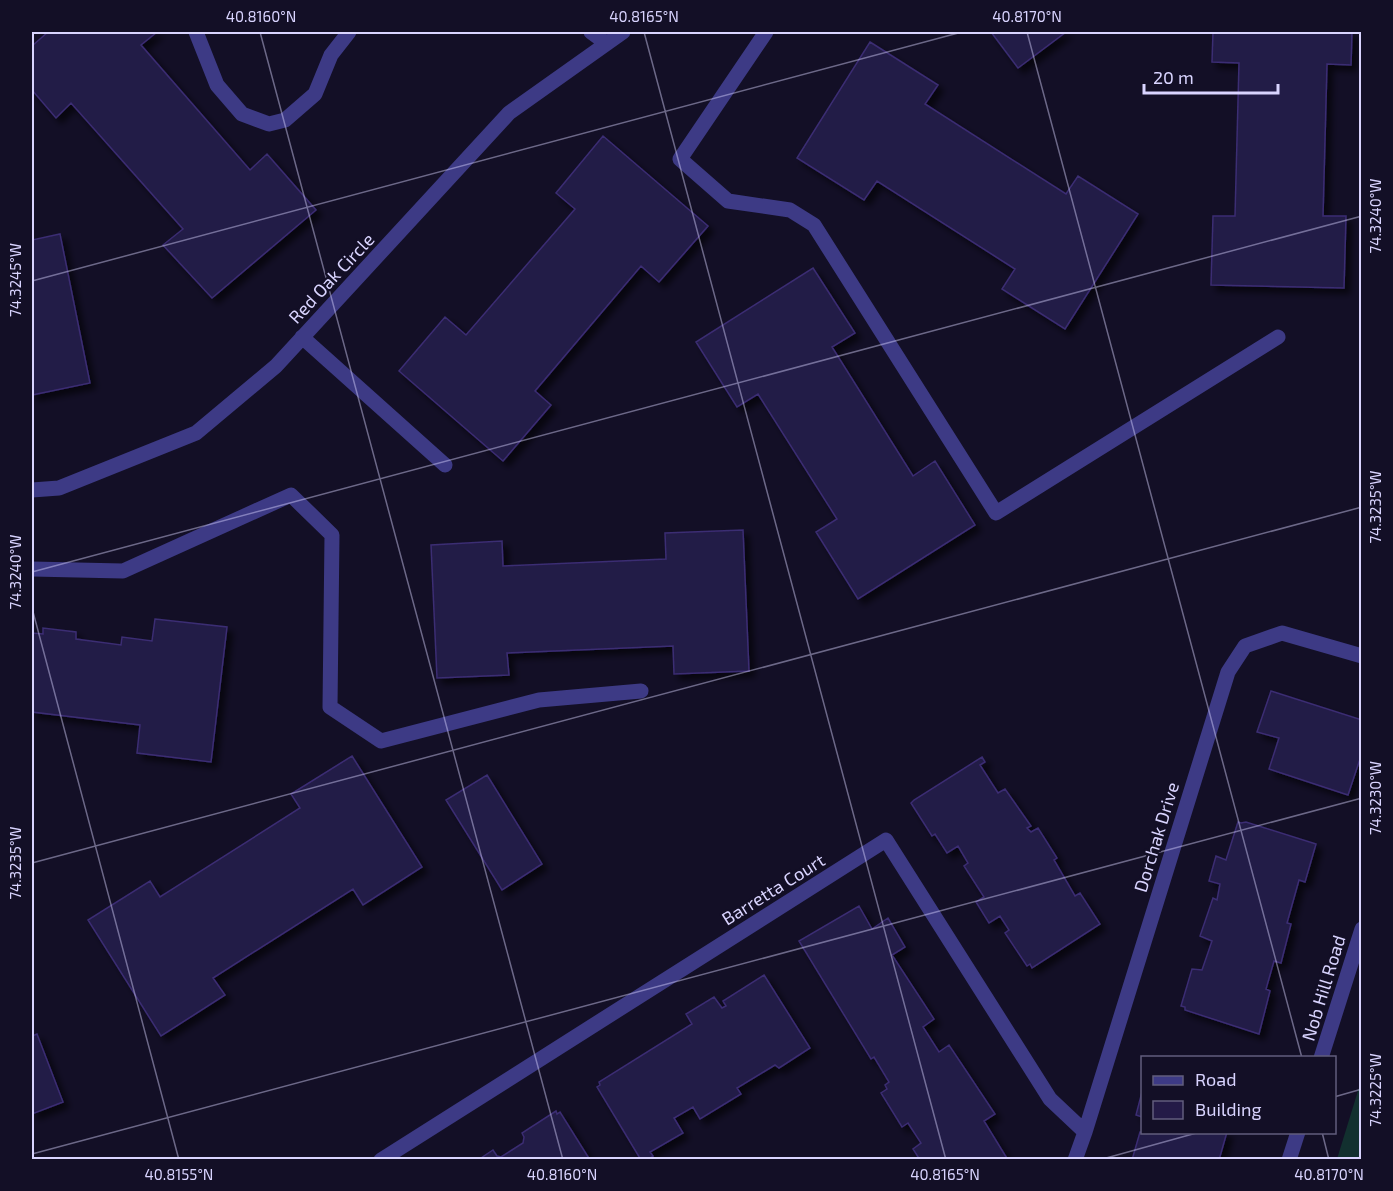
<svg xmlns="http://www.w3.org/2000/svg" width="1393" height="1191" font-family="'Exo 2',sans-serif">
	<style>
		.green { fill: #12302f }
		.building { fill: #241b47; stroke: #3b2d73; stroke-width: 1.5; filter: url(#shadow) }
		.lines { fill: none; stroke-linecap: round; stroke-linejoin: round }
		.minor { stroke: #3d3a85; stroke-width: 15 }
		.ticks { fill: none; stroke: #d9d4ff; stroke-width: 1.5; stroke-opacity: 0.45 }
		.labels { text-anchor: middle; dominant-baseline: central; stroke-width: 4.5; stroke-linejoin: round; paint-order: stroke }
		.street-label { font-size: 18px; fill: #d9d4ff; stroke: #130f26 }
		.neatline { fill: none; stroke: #d9d4ff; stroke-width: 2 }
		.ticks-label { font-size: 15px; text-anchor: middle; fill: #d9d4ff }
	</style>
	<defs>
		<filter id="shadow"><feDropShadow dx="5.5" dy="5.5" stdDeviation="3" flood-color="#0009"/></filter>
	</defs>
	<rect width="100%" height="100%" fill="#130f26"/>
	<path class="green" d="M 1361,1081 L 1361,1159 L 1337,1159 Z"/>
	<path class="building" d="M 48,32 L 157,32 L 141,45 L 250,170 L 267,154 L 316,210 L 212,298 L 163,245 L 183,229 L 71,103 L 56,118 L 32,90 L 32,46 Z
		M 991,32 L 1066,32 L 1018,68 Z
		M 1213,32 L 1352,32 L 1351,65 L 1327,64 L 1323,216 L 1346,216 L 1344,288 L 1211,285 L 1213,216 L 1235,216 L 1239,63 L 1212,62 Z
		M 870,42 L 938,85 L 925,104 L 1066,194 L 1078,176 L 1138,214 L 1065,329 L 1002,289 L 1015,269 L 877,181 L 864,200 L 797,158 Z
		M 603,136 L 708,226 L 659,282 L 641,266 L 535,391 L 551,405 L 503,461 L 399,371 L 445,317 L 466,335 L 575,209 L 556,193 Z
		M 60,234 L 90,383 L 32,395 L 32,240 Z
		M 813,268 L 855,333 L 832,347 L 913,476 L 935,461 L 975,525 L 858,599 L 816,532 L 837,519 L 758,394 L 737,407 L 696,342 Z
		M 743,530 L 749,671 L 674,674 L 673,646 L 507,653 L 509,675 L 437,678 L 431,545 L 502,541 L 503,566 L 666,559 L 665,533 Z
		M 155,619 L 227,627 L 211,762 L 137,753 L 140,725 L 32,712 L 32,633 L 43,634 L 43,628 L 76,632 L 76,639 L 121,645 L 122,637 L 152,641 Z
		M 1271,691 L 1362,720 L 1362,753 L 1348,795 L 1269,769 L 1279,738 L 1257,732 Z
		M 352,756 L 422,867 L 363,905 L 353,889 L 213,978 L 225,995 L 161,1036 L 88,920 L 150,881 L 160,897 L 300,808 L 291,794 Z
		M 982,757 L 985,762 L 980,765 L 998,793 L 1005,789 L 1031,826 L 1027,828 L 1031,832 L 1038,828 L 1057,858 L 1054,860 L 1075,896 L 1080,893 L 1100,924 L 1032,968 L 1030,964 L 1027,966 L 1005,933 L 1009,930 L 1000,916 L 989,923 L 976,902 L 984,897 L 964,866 L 968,863 L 958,846 L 947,853 L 935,834 L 932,836 L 911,803 L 914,800 Z
		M 487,775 L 542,864 L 502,890 L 446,800 Z
		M 1238,822 L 1241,823 L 1246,822 L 1316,844 L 1305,882 L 1299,880 L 1287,923 L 1291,924 L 1281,963 L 1274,961 L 1266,989 L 1270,991 L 1259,1034 L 1185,1010 L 1185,1007 L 1181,1006 L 1192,969 L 1202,970 L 1212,941 L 1200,936 L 1213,898 L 1217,900 L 1220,884 L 1209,881 L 1216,856 L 1226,860 Z
		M 859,906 L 872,929 L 888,918 L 905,947 L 892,955 L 934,1019 L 923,1027 L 939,1052 L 949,1045 L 995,1114 L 984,1121 L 1008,1160 L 920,1160 L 913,1149 L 921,1143 L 908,1123 L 902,1127 L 881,1093 L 887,1089 L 885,1085 L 889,1082 L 874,1057 L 871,1059 L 799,941 Z
		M 764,975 L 810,1048 L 779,1068 L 775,1065 L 737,1088 L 741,1094 L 700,1119 L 693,1107 L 674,1118 L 683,1133 L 650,1152 L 653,1156 L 647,1160 L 641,1160 L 597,1087 L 600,1085 L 599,1082 L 692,1024 L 686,1014 L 714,997 L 722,1008 L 726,1006 L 723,1001 Z
		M 37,1034 L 63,1102 L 32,1114 L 32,1036 Z
		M 1142,1092 L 1142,1117 L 1136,1115 Z
		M 556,1111 L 557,1114 L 560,1112 L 590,1160 L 478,1160 L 493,1150 L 497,1156 L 501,1157 L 523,1143 L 524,1137 L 522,1133 Z
		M 1140,1132 L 1147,1133 L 1227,1132 L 1219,1160 L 1132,1160 Z"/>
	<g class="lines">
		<path class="minor" d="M 196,32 L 217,85 L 242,114 L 269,124 L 285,120 L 315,94 L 331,55 L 349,32
			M 591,32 L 606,43
			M 766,32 L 680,159 L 728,201 L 790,210 L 814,225 L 996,513 L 1278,337
			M 302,337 L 445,465
			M 32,490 L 59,488 L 196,433 L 276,366 L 509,113 L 623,32
			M 32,569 L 123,571 L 291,495 L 332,535 L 330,707 L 381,741 L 539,700 L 641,691
			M 1321,1058 L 1362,929
			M 381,1160 L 886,840 L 1050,1099 L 1085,1132
			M 1075,1160 L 1085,1132 L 1228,672 L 1245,646 L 1282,633 L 1362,656
			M 1289,1160 L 1298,1132"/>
	</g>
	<path class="ticks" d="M 260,32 L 563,1160M 644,32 L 946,1160M 1027,32 L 1302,1058M 32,281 L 962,32M 32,572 L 1362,216M 32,608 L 179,1160M 32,863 L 1362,507M 1334,1097 L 1362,1089M 1322,1132 L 1329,1160M 32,1154 L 1362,798M 1099,1160 L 1200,1132"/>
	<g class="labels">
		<g class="street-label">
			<text transform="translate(331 278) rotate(-47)">Red Oak Circle</text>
			<text transform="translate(1156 837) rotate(-73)">Dorchak Drive</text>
			<text transform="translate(773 889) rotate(-32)">Barretta Court</text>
			<text transform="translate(1323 988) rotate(-73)">Nob Hill Road</text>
		</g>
	</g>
	<rect width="1393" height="1191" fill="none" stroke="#130f26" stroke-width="66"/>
	<rect x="1141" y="1056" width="195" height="78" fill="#130f26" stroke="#625e7d" stroke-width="1.5"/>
	<rect x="1153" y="1076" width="30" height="9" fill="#3d3a85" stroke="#625e7d" stroke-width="1.5"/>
	<text x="1195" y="1086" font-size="18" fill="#d9d4ff">Road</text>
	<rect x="1153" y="1101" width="30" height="18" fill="#241b47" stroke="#625e7d" stroke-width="1.5"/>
	<text x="1195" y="1116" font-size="18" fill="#d9d4ff">Building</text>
	<path d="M1144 84v9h134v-9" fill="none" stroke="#d9d4ff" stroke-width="3"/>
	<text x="1153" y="84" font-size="18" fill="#d9d4ff" stroke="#130f26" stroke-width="4.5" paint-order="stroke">20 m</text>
	<rect x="33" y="33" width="1327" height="1125" class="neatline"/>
	<g class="ticks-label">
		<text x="261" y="22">40.8160°N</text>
		<text x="644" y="22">40.8165°N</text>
		<text x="1027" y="22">40.8170°N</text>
		<text transform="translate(1376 216) rotate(-90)" y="5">74.3240°W</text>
		<text transform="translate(16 280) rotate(-90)" y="5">74.3245°W</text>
		<text transform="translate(1376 507) rotate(-90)" y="5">74.3235°W</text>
		<text transform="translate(16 572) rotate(-90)" y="5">74.3240°W</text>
		<text transform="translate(1376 798) rotate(-90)" y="5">74.3230°W</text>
		<text transform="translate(16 863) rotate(-90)" y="5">74.3235°W</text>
		<text transform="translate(1376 1090) rotate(-90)" y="5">74.3225°W</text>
		<text x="179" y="1180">40.8155°N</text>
		<text x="562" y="1180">40.8160°N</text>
		<text x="945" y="1180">40.8165°N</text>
		<text x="1329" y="1180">40.8170°N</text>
	</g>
</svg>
